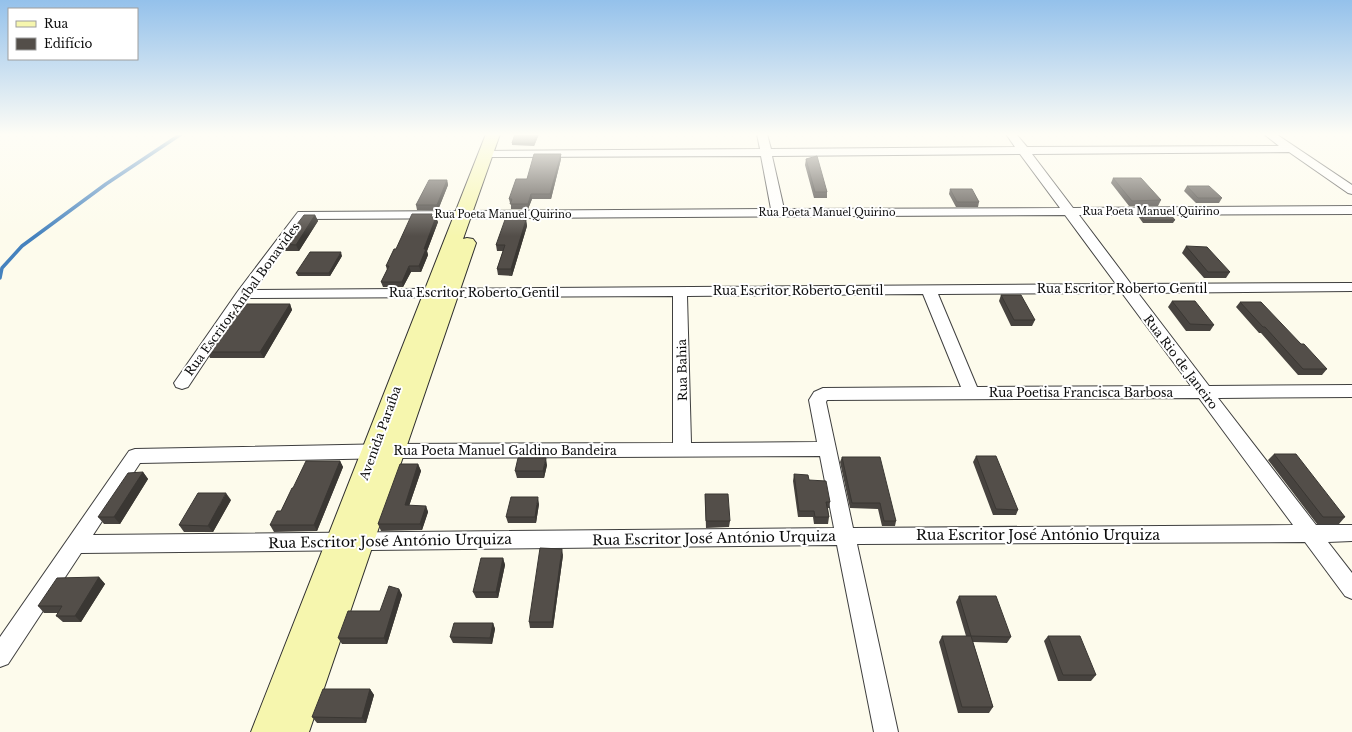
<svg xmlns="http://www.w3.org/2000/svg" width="1352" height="732" font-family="'Libre Baskerville',serif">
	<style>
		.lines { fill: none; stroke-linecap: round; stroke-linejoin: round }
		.stream { stroke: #4582be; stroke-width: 3.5 }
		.street-casing { stroke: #3f3f3f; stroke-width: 2 }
		.secondary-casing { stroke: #2e2e2e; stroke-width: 2 }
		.street { fill: #fff; fill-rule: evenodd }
		.secondary { fill: #f6f6ae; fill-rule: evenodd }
		.wall { fill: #47433f }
		.shaded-wall { fill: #3a3733 }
		.building { fill: #534e49; stroke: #3a3733 }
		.labels { text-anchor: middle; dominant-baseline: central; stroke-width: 4; stroke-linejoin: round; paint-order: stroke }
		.far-street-label { font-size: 10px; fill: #0c0c0c; stroke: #fff }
		.street-label { font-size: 12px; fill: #0c0c0c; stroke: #fff }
		.near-street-label { font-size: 14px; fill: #0c0c0c; stroke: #fff }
	</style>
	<rect width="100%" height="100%" fill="#fdfbec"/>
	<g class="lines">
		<path class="stream" d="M 0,278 L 2,268 L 22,246 L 106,184 L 181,134"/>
		<g class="street-casing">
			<path id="street" d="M 757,134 L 767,134 L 771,149 L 1015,147 L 1006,134 L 1016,134 L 1027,147 L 1279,146 L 1264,134 L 1276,134 L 1352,185 L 1352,194 L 1348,193 L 1289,152 L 1032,154 L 1073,208 L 1352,206 L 1352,214 L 1079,215 L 1131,284 L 1352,283 L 1352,291 L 1138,293 L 1209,386 L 1352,385 L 1352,397 L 1218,398 L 1316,525 L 1352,525 L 1352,541 L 1328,542 L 1352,573 L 1352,599 L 1345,596 L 1305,542 L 857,544 L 898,732 L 874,732 L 837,545 L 81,553 L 8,664 L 0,667 L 0,637 L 129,451 L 135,449 L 393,444 L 673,443 L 673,296 L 247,298 L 188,387 L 182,389 L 176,387 L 174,383 L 238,291 L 298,212 L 771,209 L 761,156 L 485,157 L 479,154 L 485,151 L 760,149 ZM 1020,154 L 1060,208 L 784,209 L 772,156 ZM 1065,215 L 1116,284 L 254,290 L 306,219 ZM 1122,293 L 1191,386 L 977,387 L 938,294 ZM 923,294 L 961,387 L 823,388 L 814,392 L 809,400 L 817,442 L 691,443 L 687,296 ZM 1199,398 L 1293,525 L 853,528 L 826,402 L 827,400 ZM 820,456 L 834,528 L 93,535 L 140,463 L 393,458 Z"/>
		</g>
		<g class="secondary-casing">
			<path id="secondary" d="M 486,134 L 500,134 L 463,239 L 467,238 L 473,239 L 476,243 L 309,732 L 251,732 Z"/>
		</g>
		<use href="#street" class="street"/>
		<use href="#secondary" class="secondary"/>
	</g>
	<path class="wall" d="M 515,134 L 539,134 L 534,146 L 512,145 L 512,143 Z
		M 561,154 L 561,159 L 551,199 L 532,199 L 528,209 L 511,209 L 511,203 L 510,203 L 509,199 L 527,179 Z
		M 806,159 L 827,192 L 827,198 L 814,198 L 805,165 Z
		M 1113,178 L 1161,200 L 1158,206 L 1129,206 L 1111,183 Z
		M 447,180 L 448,185 L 438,210 L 417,210 L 416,205 Z
		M 1187,186 L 1222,198 L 1219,203 L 1196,203 L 1184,191 Z
		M 950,189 L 979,202 L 978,207 L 956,207 L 949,194 Z
		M 1139,213 L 1175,220 L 1173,223 L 1143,223 L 1138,216 Z
		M 315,215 L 318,221 L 299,251 L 285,251 L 282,244 Z
		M 433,217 L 438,222 L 427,251 L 428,255 L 421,272 L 411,272 L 403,287 L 383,287 L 381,282 L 387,270 L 386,266 L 396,249 Z
		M 525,220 L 526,220 L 527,226 L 512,276 L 498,275 L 497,269 L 503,251 L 497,251 L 496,245 Z
		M 1186,246 L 1230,272 L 1226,278 L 1204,278 L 1182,253 Z
		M 342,256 L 330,276 L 298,276 L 296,273 Z
		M 1001,295 L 1035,320 L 1032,326 L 1011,326 L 999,301 Z
		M 1172,301 L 1214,325 L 1210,331 L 1186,331 L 1168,307 Z
		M 1240,302 L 1301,344 L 1327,369 L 1322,375 L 1298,375 L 1261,333 L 1259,333 L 1236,307 Z
		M 290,304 L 292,310 L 264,358 L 210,358 L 207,352 Z
		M 1274,454 L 1345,517 L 1339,524 L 1317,524 L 1268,460 Z
		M 976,456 L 1018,510 L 1016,515 L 993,515 L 973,462 Z
		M 842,457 L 896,521 L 895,526 L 882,526 L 878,509 L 850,508 L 840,462 Z
		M 340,461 L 343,467 L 317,531 L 274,532 L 270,525 L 281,511 L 293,488 Z
		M 418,464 L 421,471 L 409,506 L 426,506 L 428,512 L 422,530 L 381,531 L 378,524 Z
		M 547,465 L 544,478 L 517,478 L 515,471 Z
		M 143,472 L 148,479 L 120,524 L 104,524 L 98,517 Z
		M 794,474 L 809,480 L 830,502 L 829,508 L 828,508 L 829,517 L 828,524 L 814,524 L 813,517 L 798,517 L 793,481 Z
		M 705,494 L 730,521 L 729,527 L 706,528 Z
		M 231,500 L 213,532 L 184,532 L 179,525 Z
		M 539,504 L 536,523 L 508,523 L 506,517 Z
		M 563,555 L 553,628 L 530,628 L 529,622 Z
		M 503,558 L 505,565 L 498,598 L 476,598 L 473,592 Z
		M 99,577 L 105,584 L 81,622 L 63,622 L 56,616 L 58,613 L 44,613 L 38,606 Z
		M 399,589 L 402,595 L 387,644 L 342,644 L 338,638 L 380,611 Z
		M 959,596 L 1011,637 L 1007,643 L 973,642 L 993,707 L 989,713 L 958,713 L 939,642 L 942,636 L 966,636 L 956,602 Z
		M 493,623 L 495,629 L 492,644 L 453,643 L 450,637 Z
		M 1048,636 L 1096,675 L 1091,681 L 1058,681 L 1044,641 Z
		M 370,689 L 374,695 L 366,723 L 317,723 L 312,717 Z"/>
	<path class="shaded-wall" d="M 537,134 L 539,134 L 534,146 L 534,143 Z
		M 561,154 L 561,159 L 551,199 L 550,194 Z
		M 447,180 L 448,185 L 438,210 L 437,205 Z
		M 531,194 L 532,199 L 528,209 L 528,204 Z
		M 524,213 L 525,219 L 523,226 L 523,220 Z
		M 315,215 L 318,221 L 299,251 L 296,245 Z
		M 436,217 L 438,222 L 427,251 L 428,255 L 421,272 L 419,266 L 424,249 Z
		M 526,220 L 527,226 L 512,276 L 511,269 Z
		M 341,252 L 342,256 L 330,276 L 329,273 Z
		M 409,266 L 411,272 L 403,287 L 402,282 Z
		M 290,304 L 292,310 L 264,358 L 260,352 Z
		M 546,458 L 547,465 L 544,478 L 543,471 Z
		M 340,461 L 343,467 L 317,531 L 314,525 Z
		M 418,464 L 421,471 L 407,512 L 405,505 Z
		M 143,472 L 148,479 L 120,524 L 114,517 Z
		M 226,493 L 231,500 L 213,532 L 208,526 Z
		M 538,497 L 539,504 L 536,523 L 535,517 Z
		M 426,506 L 428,512 L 422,530 L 420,524 Z
		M 562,549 L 563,555 L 553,628 L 552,622 Z
		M 503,558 L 505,565 L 498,598 L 496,592 Z
		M 99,577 L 105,584 L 81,622 L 75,616 Z
		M 399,589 L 402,595 L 387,644 L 384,638 Z
		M 493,623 L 495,629 L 492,644 L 490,638 Z
		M 370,689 L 374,695 L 366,723 L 362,718 Z"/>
	<path class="building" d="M 515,134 L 537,134 L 534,143 L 512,143 Z
		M 534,154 L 561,154 L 550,194 L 531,194 L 528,204 L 510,204 L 512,199 L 509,199 L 516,179 L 527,179 Z
		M 817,156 L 827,192 L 815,192 L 806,159 Z
		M 1113,178 L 1141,178 L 1161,200 L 1132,201 Z
		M 429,180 L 447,180 L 437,205 L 416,205 Z
		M 1187,186 L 1209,186 L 1222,198 L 1198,198 Z
		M 950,189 L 972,189 L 979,202 L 957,202 Z
		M 524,213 L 523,220 L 526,220 L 511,269 L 497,269 L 505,245 L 496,245 L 507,214 Z
		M 1139,213 L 1169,213 L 1175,220 L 1144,220 Z
		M 412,214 L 432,214 L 431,217 L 436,217 L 424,249 L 426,249 L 419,266 L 409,266 L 402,282 L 381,282 L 389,266 L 386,266 L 394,249 L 396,249 Z
		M 304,215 L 315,215 L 296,245 L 282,244 Z
		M 1186,246 L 1207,247 L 1230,272 L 1208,272 Z
		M 310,252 L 341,252 L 329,273 L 296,273 Z
		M 1001,295 L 1021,295 L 1035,320 L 1014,320 Z
		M 1172,301 L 1195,301 L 1214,325 L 1190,324 Z
		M 1240,302 L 1261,302 L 1301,344 L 1304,344 L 1327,369 L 1303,369 L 1265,327 L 1263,327 Z
		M 239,304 L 290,304 L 260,352 L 207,352 Z
		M 1274,454 L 1296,454 L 1345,517 L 1323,517 Z
		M 976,456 L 996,456 L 1018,510 L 996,509 Z
		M 842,457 L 880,457 L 896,521 L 884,521 L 880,503 L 852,503 Z
		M 518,458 L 546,458 L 543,471 L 515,471 Z
		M 306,461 L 340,461 L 314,525 L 270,525 L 277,511 L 281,511 L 292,488 L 293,488 Z
		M 400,464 L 418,464 L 405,505 L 426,506 L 420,524 L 378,524 Z
		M 143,472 L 114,517 L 98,517 L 128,473 Z
		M 794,474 L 808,475 L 809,480 L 826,481 L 830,502 L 826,502 L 829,517 L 815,517 L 814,511 L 799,511 Z
		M 198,493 L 226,493 L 208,526 L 179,525 Z
		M 705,494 L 728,494 L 730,521 L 706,521 Z
		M 511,497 L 538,497 L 535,517 L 506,517 Z
		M 540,548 L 562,549 L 552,622 L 529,622 Z
		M 481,558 L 503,558 L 496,592 L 473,592 Z
		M 99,577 L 75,616 L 56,616 L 62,606 L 38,606 L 57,578 Z
		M 389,586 L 399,589 L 384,638 L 338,638 L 348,611 L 380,611 Z
		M 959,596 L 996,596 L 1011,637 L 971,636 Z
		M 454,623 L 493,623 L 490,638 L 450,637 Z
		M 942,636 L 971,636 L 993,707 L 962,707 Z
		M 1048,636 L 1080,636 L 1096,675 L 1063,675 Z
		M 323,689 L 370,689 L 362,718 L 312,717 Z"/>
	<linearGradient id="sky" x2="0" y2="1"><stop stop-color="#94c1eb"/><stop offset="0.57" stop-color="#fefdf6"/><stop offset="1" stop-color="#fefdf6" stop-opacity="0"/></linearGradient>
	<rect width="1352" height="236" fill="url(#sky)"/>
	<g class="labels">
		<g class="far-street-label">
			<text x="1151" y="211">Rua Poeta Manuel Quirino</text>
			<text x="827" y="212">Rua Poeta Manuel Quirino</text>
			<text x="503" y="214">Rua Poeta Manuel Quirino</text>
		</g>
		<g class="street-label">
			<text x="1122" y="288">Rua Escritor Roberto Gentil</text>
			<text x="798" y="290">Rua Escritor Roberto Gentil</text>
			<text x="474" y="292">Rua Escritor Roberto Gentil</text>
			<text transform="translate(242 299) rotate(-54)">Rua Escritor Aníbal Bonavides</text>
			<text transform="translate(1181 362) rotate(53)">Rua Rio de Janeiro</text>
			<text transform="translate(682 370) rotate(-91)">Rua Bahia</text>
			<text x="1081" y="392">Rua Poetisa Francisca Barbosa</text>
			<text transform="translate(380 433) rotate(-70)">Avenida Paraíba</text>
			<text x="505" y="450">Rua Poeta Manuel Galdino Bandeira</text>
		</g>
		<g class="near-street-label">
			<text x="1038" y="535">Rua Escritor José António Urquiza</text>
			<text transform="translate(714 538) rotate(-1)">Rua Escritor José António Urquiza</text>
			<text transform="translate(390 541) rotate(-1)">Rua Escritor José António Urquiza</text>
		</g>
	</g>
	<rect x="8" y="8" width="130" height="52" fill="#ffffff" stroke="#9e9e9e"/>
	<rect x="16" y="21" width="20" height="6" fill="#f6f6ae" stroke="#9e9e9e"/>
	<text x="44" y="28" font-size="12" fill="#0c0c0c">Rua</text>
	<rect x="16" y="38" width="20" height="12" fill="#534e49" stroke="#9e9e9e"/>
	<text x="44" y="48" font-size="12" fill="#0c0c0c">Edifício</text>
</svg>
